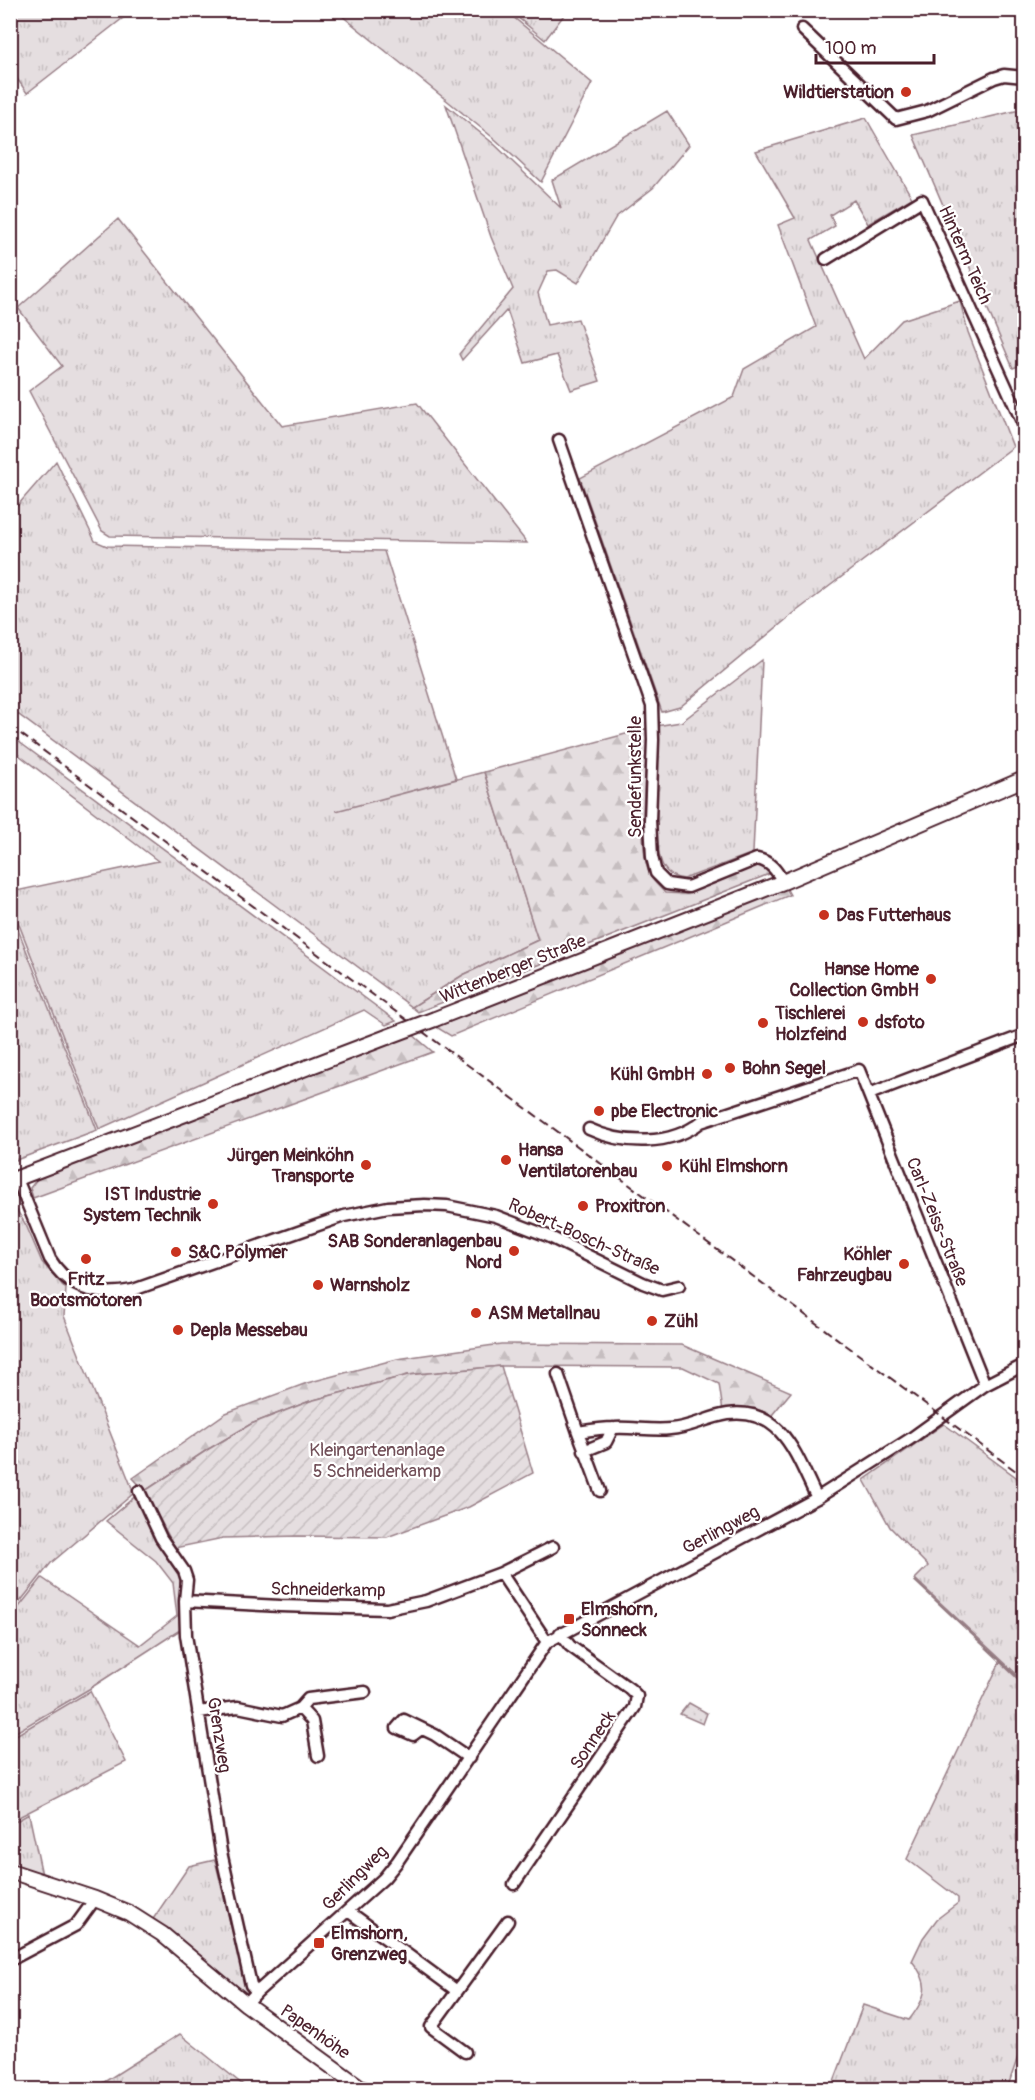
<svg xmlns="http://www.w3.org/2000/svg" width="1035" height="2100" font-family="Pangolin,sans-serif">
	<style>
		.grass { fill: url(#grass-tufts); stroke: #987e86; stroke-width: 1.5 }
		.forest { fill: url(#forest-firs); stroke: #987e86; stroke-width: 1.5 }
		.park { fill: url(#park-dots); stroke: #987e86; stroke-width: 1.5 }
		.garden { fill: url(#garden-furrows); stroke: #987e86; stroke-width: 1.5 }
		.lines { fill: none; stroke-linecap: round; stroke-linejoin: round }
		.stream { stroke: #91787e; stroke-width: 2 }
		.minor-casing { stroke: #4a1f2b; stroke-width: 15 }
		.major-casing { stroke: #4a1f2b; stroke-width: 18 }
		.minor { stroke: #fff; stroke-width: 10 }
		.major { stroke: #fff; stroke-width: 14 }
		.rail { stroke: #4a1f2b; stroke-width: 2; stroke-dasharray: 9 4.5; stroke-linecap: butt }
		.major-bridge-casing { stroke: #4a1f2b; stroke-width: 18; stroke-linecap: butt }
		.major-bridge { stroke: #fff; stroke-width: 14 }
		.poi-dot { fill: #c8321e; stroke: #fff; stroke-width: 2 }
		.labels { text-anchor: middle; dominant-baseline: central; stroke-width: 4.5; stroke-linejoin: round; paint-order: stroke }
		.poi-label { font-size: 18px; font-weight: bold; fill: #4a1f2b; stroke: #fff; text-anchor: start }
		.street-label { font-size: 18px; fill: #4a1f2b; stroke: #fff }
		.park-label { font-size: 18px; fill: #714f58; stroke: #fff }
	</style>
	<defs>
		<pattern id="grass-tufts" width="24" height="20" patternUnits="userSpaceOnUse" patternTransform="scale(1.5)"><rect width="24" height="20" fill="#e5dee0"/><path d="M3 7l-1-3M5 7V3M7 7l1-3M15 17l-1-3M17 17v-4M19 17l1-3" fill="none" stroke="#c6bec0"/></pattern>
		<pattern id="forest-firs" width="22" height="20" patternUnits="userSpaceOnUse" patternTransform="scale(1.5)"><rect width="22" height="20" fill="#e5dee0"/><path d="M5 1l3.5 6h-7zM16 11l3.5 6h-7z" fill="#c6bec0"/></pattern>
		<pattern id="park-dots" width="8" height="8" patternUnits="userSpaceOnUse" patternTransform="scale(1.5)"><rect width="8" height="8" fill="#e5dee0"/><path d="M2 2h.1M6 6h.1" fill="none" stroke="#c6bec0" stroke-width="1.8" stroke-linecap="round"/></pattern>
		<pattern id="garden-furrows" width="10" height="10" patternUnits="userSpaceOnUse" patternTransform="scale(1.5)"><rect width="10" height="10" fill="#e5dee0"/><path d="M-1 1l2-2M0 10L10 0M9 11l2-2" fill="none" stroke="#c6bec0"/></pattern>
	</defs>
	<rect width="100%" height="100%" fill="#fff"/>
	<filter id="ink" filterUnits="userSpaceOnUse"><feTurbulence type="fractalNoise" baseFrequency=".0167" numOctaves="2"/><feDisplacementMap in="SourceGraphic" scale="12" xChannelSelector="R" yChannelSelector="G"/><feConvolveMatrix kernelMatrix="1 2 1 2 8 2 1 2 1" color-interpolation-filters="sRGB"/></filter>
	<g filter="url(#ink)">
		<path class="grass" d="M 10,11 L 11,10 L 132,11 L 27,93 L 11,70 Z
			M 336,11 L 506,11 L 592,83 L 541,182 L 496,140 Z
			M 510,11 L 567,11 L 545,40 Z
			M 446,105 L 494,144 L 561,208 L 552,180 L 667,111 L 689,145 L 653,188 L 616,217 L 578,283 L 557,270 L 548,271 L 538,293 L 547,325 L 578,319 L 600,381 L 571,390 L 557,355 L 525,363 L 507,310 L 462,360 L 459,354 L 513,289 L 491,237 Z
			M 1024,109 L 1024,364 L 1013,368 L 913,135 Z
			M 866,118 L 912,198 L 868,224 L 854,200 L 830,215 L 835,226 L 811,240 L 864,359 L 902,320 L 960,301 L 968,332 L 1013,447 L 794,613 L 680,707 L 662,712 L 580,478 L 734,397 L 744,369 L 816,327 L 778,225 L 795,218 L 756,151 Z
			M 118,219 L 282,426 L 417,403 L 527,543 L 110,536 L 102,531 L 29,391 L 62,366 L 18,308 Z
			M 56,461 L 95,541 L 107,546 L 384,551 L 456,779 L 336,811 L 484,772 L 538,940 L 463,975 L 412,1007 L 11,709 L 11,513 Z
			M 762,660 L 753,853 L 684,879 C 663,877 660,862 657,843 L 656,726 L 681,722 Z
			M 11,736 L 396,1021 L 386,1025 L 364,1010 L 99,1129 L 11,904 L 11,892 L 158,861 L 11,749 Z
			M 10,909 L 97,1130 L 16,1160 L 10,1145 Z
			M 11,1201 L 26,1225 L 42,1262 L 66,1289 L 64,1316 L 134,1493 L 51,1563 L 11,1613 Z
			M 944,1424 L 1024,1483 L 1024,1681 L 915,1579 L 928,1566 L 890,1527 L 864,1480 Z
			M 138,1494 L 179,1570 L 183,1628 L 89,1689 L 11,1735 L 11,1617 L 42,1578 L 140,1645 L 177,1616 L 173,1583 L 156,1561 L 106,1521 Z
			M 1000,1662 L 1024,1685 L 1024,2049 L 1021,2048 L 1007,2089 L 831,2089 L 863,2005 L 909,2020 C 927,1997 931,1984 912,1961 L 923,1938 L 937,1919 L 958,1903 L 958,1898 L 907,1859 Z
			M 90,1691 L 126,1762 L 11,1821 L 11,1738 Z
			M 29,1814 L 42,1875 L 11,1865 L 11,1824 Z
			M 215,1860 L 248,1994 L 151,1922 L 189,1866 Z
			M 180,2034 L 248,2089 L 93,2089 Z"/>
		<path class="forest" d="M 648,728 C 647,762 636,846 650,875 C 653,882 660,887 665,893 L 686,894 L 759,864 L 766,866 L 772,873 L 418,1012 L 412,1007 L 463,975 L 538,940 L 484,772 Z
			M 785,886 L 790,895 L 451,1036 L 436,1027 Z
			M 412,1034 L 433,1052 L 33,1198 L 30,1188 L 37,1179 Z
			M 501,1344 L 682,1345 L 791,1392 L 772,1415 L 754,1408 L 723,1411 L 719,1384 L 683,1367 L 501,1366 L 408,1375 L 310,1401 L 251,1424 L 207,1450 L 145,1491 L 133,1478 L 226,1413 L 307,1383 L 397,1359 Z"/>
		<path class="park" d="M 689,1703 L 707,1713 L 703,1724 L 680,1714 Z"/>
		<path class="garden" d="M 501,1366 L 533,1473 L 469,1507 L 387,1537 L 298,1536 L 223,1538 L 175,1548 L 145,1491 L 207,1450 L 251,1424 L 310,1401 L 408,1375 Z"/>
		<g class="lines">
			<path class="stream" d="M 915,1581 L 1024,1683"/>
			<g class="minor-casing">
				<path id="minor" d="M 802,29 L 896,119 L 927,111 L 994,78 L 1004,75 L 1024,77
					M 826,259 L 922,200 L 1024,426
					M 559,440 L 652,706 L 653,740 L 650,820 L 652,857 L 656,873 L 667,884 L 688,887 L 757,859 C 770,861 777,871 783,882
					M 869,1094 L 1024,1035
					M 589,1129 C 623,1145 671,1146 701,1122 L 859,1070 L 985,1385
					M 17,1179 L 50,1259 C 69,1290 99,1297 133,1290 L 344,1216 L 388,1207 L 425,1205 L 447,1206 L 496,1216 L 548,1236 L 643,1283 L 662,1290 L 679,1286
					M 558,1374 L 578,1432 C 590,1430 603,1428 615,1428 C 633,1427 652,1431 670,1429 C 690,1428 708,1417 728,1414 C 783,1407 797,1458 817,1498
					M 578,1432 L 600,1491
					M 584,1451 L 606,1442 L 613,1428
					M 139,1491 L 161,1538 L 184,1571 L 187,1580 L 185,1601 L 186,1635 L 221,1852 L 251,1985 L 257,1992
					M 501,1573 L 553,1547
					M 185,1601 L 280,1606 L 387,1609 L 426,1601 L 501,1573 L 547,1642
					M 300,1708 L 308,1699 L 365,1692
					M 198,1712 L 238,1707 L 282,1716 L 300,1708 L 312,1721 L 318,1756
					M 421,1729 L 413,1735 L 397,1728 L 404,1720 L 435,1735 L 469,1758
					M 514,1884 L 635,1707 L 637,1696 L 630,1689 L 570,1646 L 560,1633
					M 348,1911 L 457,1991
					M 10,1960 L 76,1925 L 95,1899
					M 246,2004 L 257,1992 L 384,1878 L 397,1862 L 547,1642 L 817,1498 L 910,1439 L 985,1385 L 1024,1365
					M 465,2052 L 431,2027 L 508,1921"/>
			</g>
			<g class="major-casing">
				<path id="major" d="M 435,1019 L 783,882 L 1024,779
					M 10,1181 L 387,1037
					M 10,1871 L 95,1899 L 129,1913 L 162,1934 L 246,2004 L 364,2090"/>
			</g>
			<use href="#minor" class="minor"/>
			<use href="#major" class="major"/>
			<path class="rail" d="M 10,726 L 1024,1477"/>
			<g class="major-bridge-casing">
				<path id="major-bridge" d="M 387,1037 L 435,1019"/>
			</g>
			<use href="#major-bridge" class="major-bridge"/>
		</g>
	</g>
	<g class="poi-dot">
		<circle cx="906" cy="92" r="6"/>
		<circle cx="824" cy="915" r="6"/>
		<circle cx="931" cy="979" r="6"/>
		<circle cx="863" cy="1022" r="6"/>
		<circle cx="763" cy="1023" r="6"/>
		<circle cx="730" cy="1068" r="6"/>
		<circle cx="707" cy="1074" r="6"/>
		<circle cx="599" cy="1111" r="6"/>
		<circle cx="506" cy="1160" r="6"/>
		<circle cx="366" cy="1165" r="6"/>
		<circle cx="667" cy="1166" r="6"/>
		<circle cx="213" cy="1204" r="6"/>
		<circle cx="583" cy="1206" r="6"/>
		<circle cx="514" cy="1251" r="6"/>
		<circle cx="176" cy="1252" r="6"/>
		<circle cx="86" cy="1259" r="6"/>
		<circle cx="904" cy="1264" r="6"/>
		<circle cx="318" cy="1285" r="6"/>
		<circle cx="476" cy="1313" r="6"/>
		<circle cx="652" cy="1321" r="6"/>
		<circle cx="178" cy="1330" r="6"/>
		<rect x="563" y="1613" width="12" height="12" rx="3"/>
		<rect x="313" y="1937" width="12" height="12" rx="3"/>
	</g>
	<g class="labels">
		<g class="poi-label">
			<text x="894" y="92" text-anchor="end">Wildtierstation</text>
			<text x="836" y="915">Das Futterhaus</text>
			<text x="919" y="969" text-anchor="end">Hanse Home<tspan x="919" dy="21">Collection GmbH</tspan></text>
			<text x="775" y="1013">Tischlerei<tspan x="775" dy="21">Holzfeind</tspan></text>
			<text x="875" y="1022">dsfoto</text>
			<text x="742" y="1068">Bohn Segel</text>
			<text x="695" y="1074" text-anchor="end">Kühl GmbH</text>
			<text x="611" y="1111">pbe Electronic</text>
			<text x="518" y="1150">Hansa<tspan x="518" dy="21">Ventilatorenbau</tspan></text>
			<text x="354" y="1155" text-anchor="end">Jürgen Meinköhn<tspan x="354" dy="21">Transporte</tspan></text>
			<text x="679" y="1166">Kühl Elmshorn</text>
			<text x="201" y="1194" text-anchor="end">IST Industrie<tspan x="201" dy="21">System Technik</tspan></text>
			<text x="595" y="1206">Proxitron</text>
			<text x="502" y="1241" text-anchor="end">SAB Sonderanlagenbau<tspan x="502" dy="21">Nord</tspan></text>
			<text x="188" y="1252">S&amp;C Polymer</text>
			<text x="892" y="1254" text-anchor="end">Köhler<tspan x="892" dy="21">Fahrzeugbau</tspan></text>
			<text x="86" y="1279" text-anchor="middle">Fritz<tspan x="86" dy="21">Bootsmotoren</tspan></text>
			<text x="330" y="1285">Warnsholz</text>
			<text x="488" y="1313">ASM Metallnau</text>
			<text x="664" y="1321">Zühl</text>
			<text x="190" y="1330">Depla Messebau</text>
			<text x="581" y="1609">Elmshorn,<tspan x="581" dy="21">Sonneck</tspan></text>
			<text x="331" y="1933">Elmshorn,<tspan x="331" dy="21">Grenzweg</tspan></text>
		</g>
		<g class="street-label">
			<text transform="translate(965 255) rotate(66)">Hinterm Teich</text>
			<text transform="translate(635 777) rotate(-90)">Sendefunkstelle</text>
			<text transform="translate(513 969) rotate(-22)">Wittenberger Straße</text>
			<text transform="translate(937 1222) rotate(68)">Carl-Zeiss-Straße</text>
			<text transform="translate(584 1237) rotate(24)">Robert-Bosch-Straße</text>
			<text transform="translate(721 1530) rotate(-28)">Gerlingweg</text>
			<text transform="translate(328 1590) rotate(1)">Schneiderkamp</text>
			<text transform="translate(219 1735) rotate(81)">Grenzweg</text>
			<text transform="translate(593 1740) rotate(-56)">Sonneck</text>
			<text transform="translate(355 1878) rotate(-45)">Gerlingweg</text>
			<text transform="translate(315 2032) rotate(35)">Papenhöhe</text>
		</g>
		<g class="park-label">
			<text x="377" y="1450">Kleingartenanlage<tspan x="377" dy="21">5 Schneiderkamp</tspan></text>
		</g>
	</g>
	<rect width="1035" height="2100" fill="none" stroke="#fff" stroke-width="36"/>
	<rect x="18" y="18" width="999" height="2064" fill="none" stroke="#4a1f2b" stroke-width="2" filter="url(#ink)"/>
	<path d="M816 54v9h118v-9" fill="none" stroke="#4a1f2b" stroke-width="3"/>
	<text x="825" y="54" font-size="18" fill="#4a1f2b" stroke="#ffffff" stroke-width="4.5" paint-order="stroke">100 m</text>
</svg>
